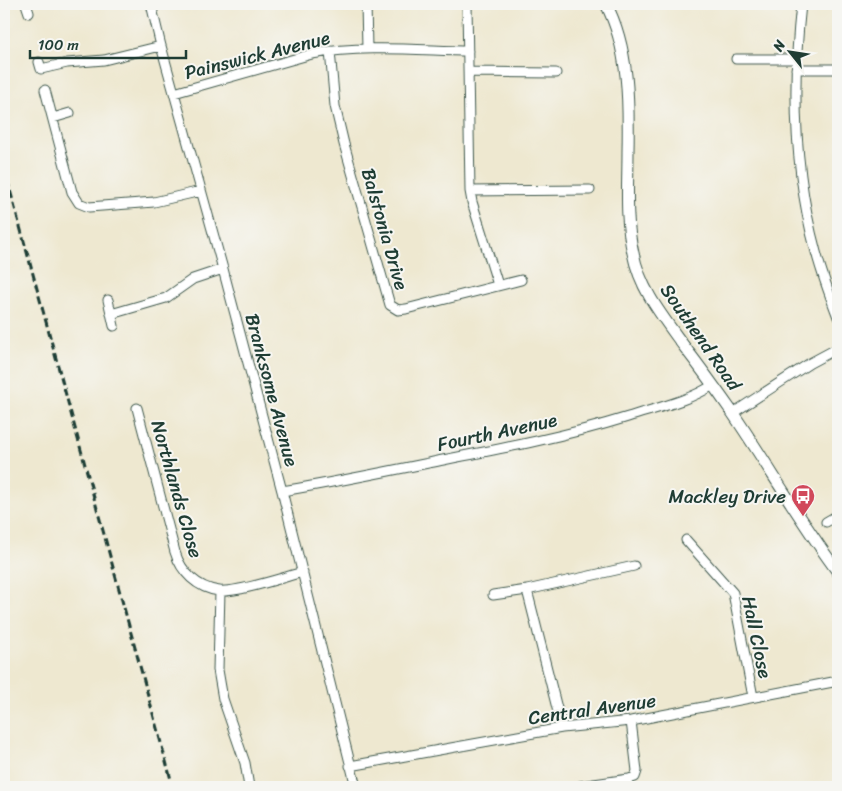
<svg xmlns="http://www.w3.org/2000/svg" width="842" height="791" font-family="Sriracha,sans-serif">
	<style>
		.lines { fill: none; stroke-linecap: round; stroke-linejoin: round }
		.minor-casing { stroke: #3e574b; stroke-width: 11 }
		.tertiary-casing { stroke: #3e574b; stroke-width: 13 }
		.minor { stroke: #fff; stroke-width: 9 }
		.tertiary { stroke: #fff; stroke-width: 11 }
		.rail { stroke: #1f3d34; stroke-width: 3; stroke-dasharray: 8 4; stroke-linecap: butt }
		.labels { text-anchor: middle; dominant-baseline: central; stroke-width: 4; stroke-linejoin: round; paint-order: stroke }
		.street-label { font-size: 19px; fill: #1f3d34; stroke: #f6f6f2 }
		.poi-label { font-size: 19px; fill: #1f3d34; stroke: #f6f6f2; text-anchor: end }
	</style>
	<rect width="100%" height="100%" fill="#f6f6f2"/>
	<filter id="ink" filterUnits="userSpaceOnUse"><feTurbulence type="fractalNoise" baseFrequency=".02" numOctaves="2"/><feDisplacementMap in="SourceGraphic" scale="10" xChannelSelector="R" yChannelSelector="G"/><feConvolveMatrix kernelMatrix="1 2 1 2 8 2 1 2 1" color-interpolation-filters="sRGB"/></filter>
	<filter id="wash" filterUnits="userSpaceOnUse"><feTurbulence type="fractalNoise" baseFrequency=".0096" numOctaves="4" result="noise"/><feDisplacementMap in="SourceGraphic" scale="20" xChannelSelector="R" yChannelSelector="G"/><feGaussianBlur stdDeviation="1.12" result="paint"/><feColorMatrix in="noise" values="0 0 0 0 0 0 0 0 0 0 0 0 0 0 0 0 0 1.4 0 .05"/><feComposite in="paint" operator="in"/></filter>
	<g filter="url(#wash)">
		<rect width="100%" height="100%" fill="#eee8d0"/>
	</g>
	<g filter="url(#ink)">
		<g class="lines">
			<g class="minor-casing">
				<path id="minor" d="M 26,4 L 29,13
					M 151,4 L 161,46 L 223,269 L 282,491 L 356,787
					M 366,4 L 367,49
					M 467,4 L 470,191 L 472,202 L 498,285
					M 801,4 C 792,86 794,172 816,252 C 822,274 830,296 838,317
					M 330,51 L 335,106 L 344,144 L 390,305 L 398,310 L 406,309 L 521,280
					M 736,59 L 796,59
					M 39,62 L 41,69 L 67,63 L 104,60 L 161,46
					M 796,69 L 838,69
					M 469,72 L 556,73
					M 45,90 L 72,192 L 79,203 L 89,207 L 154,202 L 201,191
					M 174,93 L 312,54 C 364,45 416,50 468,51
					M 53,118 L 70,113
					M 470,191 L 590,190
					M 108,300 L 114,326
					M 111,314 L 166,298 L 193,279 L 223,269
					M 137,408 L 175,552 C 181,572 197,588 219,591 C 237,593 284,577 303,572
					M 733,413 L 810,363 L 838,348
					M 282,491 C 336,482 389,471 443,460 C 505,448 567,436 628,417 C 656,408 689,401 713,385
					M 826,522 L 838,515
					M 686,540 L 733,593 L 753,697
					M 220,591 L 218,670 L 223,699 L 245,763 L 249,787
					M 493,595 L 527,590
					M 562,728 L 527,590 L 634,566
					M 350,766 L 562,728 L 631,721 L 838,681
					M 580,786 L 629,779 L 635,777 L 637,771 L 631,721"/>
			</g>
			<g class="tertiary-casing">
				<path id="tertiary" d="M 606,4 C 629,48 629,102 628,152 C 628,186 625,219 633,253 C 640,289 662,316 683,345 C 700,367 716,389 732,412 C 768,465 800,521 838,572"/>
			</g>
			<use href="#minor" class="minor"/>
			<use href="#tertiary" class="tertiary"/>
			<path class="rail" d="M 4,168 L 173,787"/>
		</g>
	</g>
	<defs>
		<g id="bus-pin" transform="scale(1.25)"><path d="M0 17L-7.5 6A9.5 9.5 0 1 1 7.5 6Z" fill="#d1495b" stroke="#f6f6f2"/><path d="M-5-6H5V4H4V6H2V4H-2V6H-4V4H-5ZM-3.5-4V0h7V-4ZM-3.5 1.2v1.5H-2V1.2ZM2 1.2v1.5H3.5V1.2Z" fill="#fff"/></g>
	</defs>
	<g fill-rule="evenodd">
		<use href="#bus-pin" x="803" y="496"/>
	</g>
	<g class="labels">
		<g class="street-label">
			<text transform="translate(257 55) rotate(-14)">Painswick Avenue</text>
			<text transform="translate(385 229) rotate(74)">Balstonia Drive</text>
			<text transform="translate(701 337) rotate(55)">Southend Road</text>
			<text transform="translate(272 390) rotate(75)">Branksome Avenue</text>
			<text transform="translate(497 432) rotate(-12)">Fourth Avenue</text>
			<text transform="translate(177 489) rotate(74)">Northlands Close</text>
			<text transform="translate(757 637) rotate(78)">Hall Close</text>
			<text transform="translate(592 709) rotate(-8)">Central Avenue</text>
		</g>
		<g class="poi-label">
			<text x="786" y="496">Mackley Drive</text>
		</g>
	</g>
	<rect width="842" height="791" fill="none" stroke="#f6f6f2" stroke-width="20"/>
	<g transform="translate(790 52) rotate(300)" stroke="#f6f6f2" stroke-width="4" paint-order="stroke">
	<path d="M0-4L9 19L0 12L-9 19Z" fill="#1f3d34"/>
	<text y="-8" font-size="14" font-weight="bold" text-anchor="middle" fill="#1f3d34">N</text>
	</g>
	<path d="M30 50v8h156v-8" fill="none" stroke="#1f3d34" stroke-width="2.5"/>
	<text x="38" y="50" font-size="15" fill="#1f3d34" stroke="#f6f6f2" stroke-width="4" paint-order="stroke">100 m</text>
</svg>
